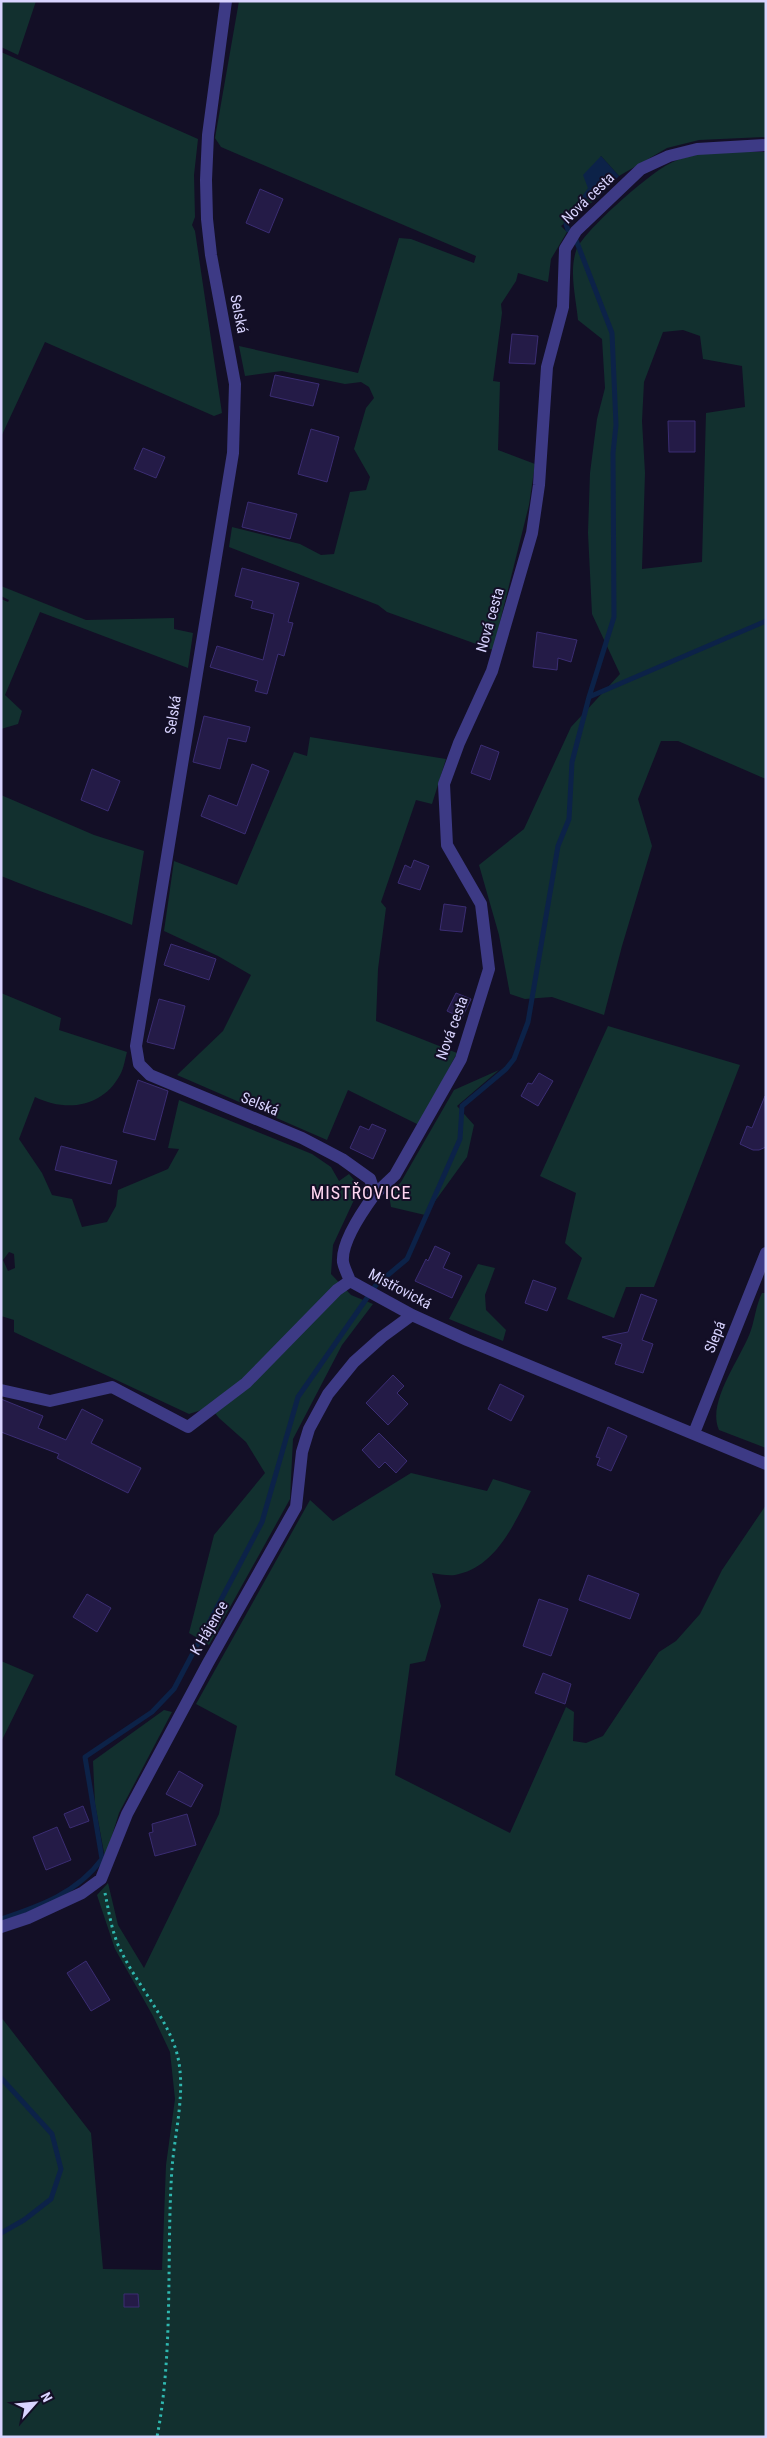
<svg xmlns="http://www.w3.org/2000/svg" width="767" height="2438" font-family="'Roboto Condensed',sans-serif">
	<style>
		.green { fill: #12302f; fill-rule: evenodd }
		.water { fill: #0c2248 }
		.lines { fill: none; stroke-linecap: round; stroke-linejoin: round }
		.stream { stroke: #0c2248; stroke-width: 5 }
		.building { fill: #241b47; stroke: #3b2d73 }
		.path { stroke: #2fb8b0; stroke-width: 3; stroke-dasharray: 2.5 4; stroke-linecap: butt }
		.minor { stroke: #3d3a85; stroke-width: 12 }
		.labels { text-anchor: middle; dominant-baseline: central; stroke-width: 4; stroke-linejoin: round; paint-order: stroke }
		.street-label { font-size: 15px; fill: #d9d4ff; stroke: #130f26 }
		.quarter-label { font-size: 18px; letter-spacing: 1px; fill: #ffd6f0; stroke: #130f26 }
	</style>
	<rect width="100%" height="100%" fill="#130f26"/>
	<path class="green" d="M 1,1 L 36,1 L 18,55 L 1,47 Z
		M 239,1 L 766,1 L 766,137 L 699,140 L 667,148 L 619,176 L 601,156 L 589,191 L 599,197 L 561,226 L 567,232 L 551,259 L 548,282 L 518,273 L 516,281 L 501,304 L 502,313 L 493,381 L 500,382 L 498,450 L 535,464 L 529,505 L 493,650 L 387,612 L 378,605 L 229,547 L 232,527 L 300,544 L 321,555 L 334,554 L 350,492 L 366,490 L 370,477 L 354,449 L 366,408 L 374,398 L 369,387 L 361,382 L 345,384 L 282,371 L 245,376 L 239,346 L 358,373 L 399,238 L 411,239 L 474,263 L 476,256 L 221,147 L 215,138 Z
		M 1,52 L 198,139 L 194,175 L 195,217 L 192,225 L 195,231 L 222,413 L 214,416 L 45,342 L 1,437 Z
		M 718,152 L 766,152 L 766,779 L 678,741 L 661,741 L 638,799 L 652,846 L 622,946 L 604,1015 L 552,997 L 525,999 L 510,994 L 499,935 L 479,865 L 524,829 L 571,727 L 620,674 L 592,614 L 588,533 L 590,473 L 597,419 L 605,388 L 602,339 L 578,320 C 576,298 569,272 576,251 C 582,232 648,175 667,165 C 682,156 701,154 718,152 ZM 683,330 L 700,336 L 703,359 L 742,366 L 745,407 L 706,413 L 702,562 L 642,569 L 645,473 L 642,421 L 644,382 L 663,332 Z
		M 1,586 L 86,620 L 174,618 L 174,629 L 193,633 L 188,668 L 40,612 L 5,695 L 22,711 L 18,724 L 1,729 L 1,599 L 8,602 L 9,600 L 1,596 Z
		M 310,737 L 446,759 L 432,804 L 416,800 L 381,902 L 386,908 L 378,969 L 376,1021 L 457,1053 L 419,1125 L 348,1090 L 327,1140 L 177,1075 L 223,1031 L 251,975 L 218,956 L 164,931 L 174,861 L 237,885 L 294,752 L 307,756 Z
		M 1,795 L 94,835 L 144,851 L 132,925 C 88,907 45,894 1,876 Z
		M 1,993 L 61,1018 L 59,1030 L 127,1052 C 125,1059 124,1068 120,1075 C 102,1108 66,1112 35,1097 L 19,1139 L 42,1173 L 52,1195 L 72,1199 L 82,1227 L 107,1222 L 116,1206 L 118,1190 L 168,1169 L 179,1149 L 168,1148 L 179,1100 L 312,1154 L 331,1167 L 339,1181 L 349,1174 L 360,1187 L 333,1245 L 331,1274 L 351,1295 L 373,1304 L 342,1345 L 293,1439 L 290,1499 L 209,1645 L 189,1633 L 214,1535 L 265,1473 L 246,1442 L 219,1418 L 210,1407 L 189,1414 L 14,1332 L 14,1320 L 1,1316 ZM 9,1252 L 14,1254 L 15,1268 L 8,1271 L 3,1260 Z
		M 608,1026 L 740,1065 L 654,1287 L 626,1287 L 614,1318 L 567,1299 L 582,1258 L 565,1243 L 576,1193 L 540,1176 Z
		M 499,1070 L 457,1106 L 474,1125 L 467,1157 L 425,1215 L 391,1207 L 389,1195 L 401,1182 L 454,1090 Z
		M 478,1264 L 495,1268 L 485,1295 L 486,1310 L 506,1330 L 503,1341 L 449,1319 Z
		M 762,1293 L 766,1293 L 766,1448 L 719,1430 C 706,1402 742,1357 751,1330 C 755,1318 756,1305 762,1293 Z
		M 411,1473 L 487,1491 L 493,1479 L 531,1491 C 515,1522 497,1565 459,1574 C 451,1577 440,1574 432,1573 L 441,1606 L 425,1661 L 410,1664 L 395,1775 L 510,1833 L 566,1707 L 574,1712 L 573,1741 L 586,1743 L 603,1736 L 659,1652 L 676,1641 L 700,1614 L 722,1570 L 766,1505 L 766,2437 L 1,2437 L 1,2017 L 91,2133 L 103,2269 L 162,2270 L 166,2165 L 175,2099 L 170,2052 L 153,2016 L 115,1949 L 97,1895 L 108,1883 L 118,1925 L 144,1968 L 219,1814 L 237,1726 L 196,1704 L 310,1500 L 333,1521 Z
		M 1,1661 L 34,1675 L 1,1742 Z
		M 164,1710 L 172,1712 L 119,1813 L 105,1858 L 95,1804 L 93,1761 Z"/>
	<path class="water" d="M 601,156 L 619,176 L 599,197 L 589,191 L 583,175 Z"/>
	<g class="lines">
		<path class="stream" d="M 568,230 L 566,224 L 589,191
			M 576,240 L 612,333 L 616,425 L 613,453 L 614,617 L 589,697
			M 1,1919 C 40,1906 77,1893 102,1859 L 85,1757 L 152,1712 L 174,1689 L 262,1522 L 298,1397 L 376,1285 L 407,1259 L 460,1139 L 462,1106 L 506,1069 L 514,1059 L 528,1022 L 558,846 L 569,819 L 572,762 L 589,697 L 766,621
			M 1,2078 L 52,2134 L 61,2169 L 51,2199 L 24,2220 L 1,2233"/>
	</g>
	<path class="building" d="M 260,189 L 283,199 L 269,233 L 246,223 Z
		M 512,334 L 538,336 L 535,364 L 509,363 Z
		M 275,375 L 319,384 L 313,406 L 270,396 Z
		M 668,421 L 695,421 L 695,452 L 669,452 Z
		M 311,429 L 339,437 L 327,482 L 298,474 Z
		M 143,448 L 165,457 L 156,478 L 134,469 Z
		M 248,502 L 297,514 L 290,539 L 242,527 Z
		M 242,568 L 299,583 L 288,622 L 293,623 L 284,656 L 278,654 L 267,694 L 255,691 L 258,681 L 210,667 L 217,646 L 263,660 L 274,614 L 251,608 L 253,601 L 235,596 Z
		M 537,632 L 577,640 L 571,662 L 558,658 L 557,670 L 533,667 Z
		M 204,716 L 250,727 L 246,742 L 228,738 L 220,769 L 193,762 Z
		M 481,745 L 499,752 L 490,780 L 471,773 Z
		M 252,764 L 269,771 L 245,834 L 201,816 L 209,795 L 237,806 Z
		M 92,769 L 120,781 L 108,811 L 81,800 Z
		M 414,860 L 429,866 L 420,890 L 398,883 L 405,865 L 411,868 Z
		M 444,904 L 466,907 L 462,932 L 440,930 Z
		M 171,944 L 216,959 L 209,980 L 164,965 Z
		M 456,993 L 471,999 L 462,1018 L 447,1011 Z
		M 159,999 L 185,1006 L 174,1049 L 147,1042 Z
		M 539,1073 L 553,1081 L 538,1106 L 521,1096 L 528,1083 L 532,1084 Z
		M 138,1080 L 168,1091 L 155,1140 L 123,1132 Z
		M 765,1096 L 766,1147 L 759,1150 L 753,1150 L 740,1144 L 747,1126 L 752,1128 Z
		M 372,1124 L 386,1130 L 373,1159 L 350,1148 L 360,1126 L 369,1130 Z
		M 61,1146 L 117,1161 L 111,1184 L 55,1170 Z
		M 435,1246 L 450,1253 L 443,1268 L 462,1276 L 452,1298 L 415,1281 L 426,1259 L 428,1261 Z
		M 533,1280 L 556,1288 L 547,1311 L 525,1303 Z
		M 641,1294 L 657,1300 L 642,1340 L 653,1344 L 643,1373 L 615,1364 L 622,1344 L 602,1337 L 628,1332 Z
		M 393,1375 L 404,1386 L 397,1393 L 408,1404 L 388,1425 L 366,1403 Z
		M 500,1384 L 524,1396 L 511,1421 L 488,1409 Z
		M 1,1399 L 43,1416 L 38,1428 L 66,1440 L 82,1409 L 103,1420 L 91,1443 L 141,1468 L 128,1493 L 57,1458 L 59,1454 L 1,1432 Z
		M 608,1427 L 627,1436 L 611,1471 L 597,1465 L 600,1458 L 596,1457 Z
		M 379,1433 L 407,1461 L 396,1473 L 385,1462 L 379,1468 L 362,1450 Z
		M 588,1575 L 639,1594 L 630,1619 L 579,1600 Z
		M 87,1594 L 111,1608 L 97,1632 L 73,1617 Z
		M 539,1599 L 568,1609 L 551,1656 L 523,1646 Z
		M 543,1673 L 571,1684 L 565,1704 L 535,1693 Z
		M 179,1771 L 203,1785 L 191,1807 L 166,1794 Z
		M 83,1806 L 89,1821 L 70,1828 L 64,1814 Z
		M 187,1814 L 196,1845 L 155,1856 L 149,1833 L 153,1832 L 152,1824 Z
		M 57,1827 L 71,1860 L 46,1870 L 33,1837 Z
		M 86,1961 L 110,2000 L 91,2011 L 67,1973 Z
		M 124,2294 L 138,2294 L 139,2307 L 124,2307 Z"/>
	<g class="lines">
		<path class="path" d="M 105,1893 C 109,1912 112,1934 121,1951 C 137,1984 163,2013 175,2047 C 188,2085 175,2129 172,2168 C 166,2257 174,2349 157,2437"/>
		<path class="minor" d="M 226,1 L 208,135 L 206,180 L 207,219 L 211,255 L 235,384 L 233,453 L 136,1046 L 139,1064 L 150,1075 L 302,1138 L 342,1159 L 370,1179 L 375,1194 C 364,1209 341,1242 343,1262 C 344,1268 348,1275 350,1281
			M 375,1194 L 395,1175 L 461,1059 L 489,969 L 481,904 L 447,845 L 444,784 L 459,743 L 492,671 L 532,533 L 539,485 L 547,367 L 563,307 L 565,249 L 576,231 L 641,169 L 669,156 L 697,149 L 766,145
			M 350,1281 L 412,1315 L 467,1340 L 766,1464
			M 1,1390 L 50,1401 L 112,1387 L 188,1427 L 246,1383 L 337,1290 L 350,1281
			M 694,1433 L 766,1253
			M 1,1927 L 28,1918 L 82,1893 L 101,1879 L 127,1814 L 208,1663 L 296,1507 L 302,1452 L 309,1429 L 328,1394 L 354,1362 L 382,1337 L 412,1315"/>
	</g>
	<g class="labels">
		<g class="street-label">
			<text transform="translate(588 198) rotate(-44)">Nová cesta</text>
			<text transform="translate(239 314) rotate(79)">Selská</text>
			<text transform="translate(490 620) rotate(-74)">Nová cesta</text>
			<text transform="translate(173 715) rotate(-81)">Selská</text>
			<text transform="translate(452 1028) rotate(-70)">Nová cesta</text>
			<text transform="translate(260 1104) rotate(22)">Selská</text>
			<text transform="translate(400 1289) rotate(28)">Mistřovická</text>
			<text transform="translate(715 1337) rotate(-68)">Slepá</text>
			<text transform="translate(209 1628) rotate(-60)">K Hájence</text>
		</g>
		<g class="quarter-label">
			<text x="361" y="1192">MISTŘOVICE</text>
		</g>
	</g>
	<rect width="767" height="2438" fill="none" stroke="#d9d4ff" stroke-width="5"/>
	<g transform="translate(35 2403) rotate(63)" stroke="#130f26" stroke-width="4" paint-order="stroke">
	<path d="M0-4L9 19L0 12L-9 19Z" fill="#d9d4ff"/>
	<text y="-8" font-size="14" font-weight="bold" text-anchor="middle" fill="#d9d4ff">N</text>
	</g>
</svg>
